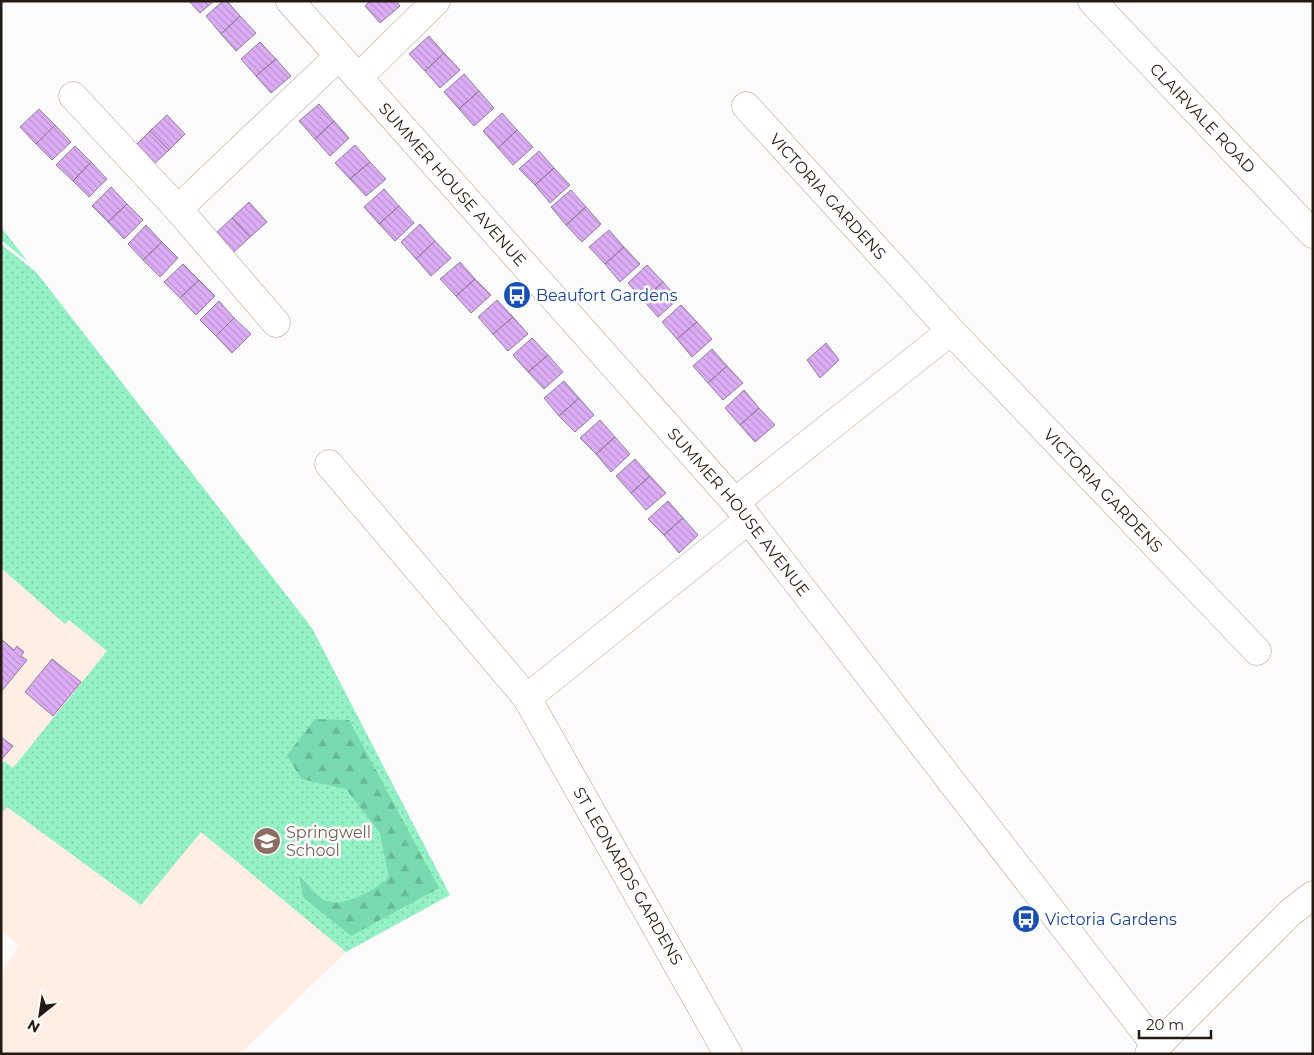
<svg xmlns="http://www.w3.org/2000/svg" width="1314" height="1055" font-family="Montserrat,sans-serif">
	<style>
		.built { fill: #feeee3 }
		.grass { fill: url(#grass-dots) }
		.forest { fill: url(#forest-firs) }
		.building { fill: url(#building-back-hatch); stroke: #8f7d99 }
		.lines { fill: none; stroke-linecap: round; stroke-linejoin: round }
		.minor-casing { stroke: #b89a85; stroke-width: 29 }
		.minor { stroke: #fff; stroke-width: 28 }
		.labels { text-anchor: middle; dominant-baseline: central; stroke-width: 5; stroke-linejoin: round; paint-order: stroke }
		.street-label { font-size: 16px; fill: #251a12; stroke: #fff }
		.transit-label { font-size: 16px; fill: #164399; stroke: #fff; text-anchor: start }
		.education-label { font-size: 16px; fill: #785e54; stroke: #fff; text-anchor: start }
	</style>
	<defs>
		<pattern id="grass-dots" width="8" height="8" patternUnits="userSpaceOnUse" patternTransform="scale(1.25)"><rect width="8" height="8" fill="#93f1c5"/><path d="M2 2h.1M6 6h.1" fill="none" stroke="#7fcea8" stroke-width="1.8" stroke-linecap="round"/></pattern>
		<pattern id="forest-firs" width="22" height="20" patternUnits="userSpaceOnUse" patternTransform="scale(1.25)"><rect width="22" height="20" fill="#78daae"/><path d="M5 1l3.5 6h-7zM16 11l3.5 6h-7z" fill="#68ba95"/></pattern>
		<pattern id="building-back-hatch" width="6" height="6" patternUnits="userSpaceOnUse" patternTransform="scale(1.25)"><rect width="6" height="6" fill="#dcacf5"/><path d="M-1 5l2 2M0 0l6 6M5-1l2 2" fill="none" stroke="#bd93d1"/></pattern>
	</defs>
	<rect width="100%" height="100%" fill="#fbfbfb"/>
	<path class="built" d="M 1,244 L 37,273 L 450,895 L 346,952 L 240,1054 L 1,1054 L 1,974 L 19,946 L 1,929 Z"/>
	<path class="grass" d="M 1,227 L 28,262 L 1,240 Z
		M 1,244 L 37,273 L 312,628 L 450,895 L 346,952 L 201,832 L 141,905 L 7,807 L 1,814 L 1,765 L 4,761 L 13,768 L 107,651 L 69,620 L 65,624 L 1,568 Z"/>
	<path class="forest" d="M 315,719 L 349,720 L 439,888 L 351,936 L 303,897 L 299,875 C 306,883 313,892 321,898 C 340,912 375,889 389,878 L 380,833 L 346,789 L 301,779 L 287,755 Z"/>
	<path class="building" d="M 189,1 L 214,1 L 200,13 Z
		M 223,1 L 227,1 L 240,16 L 221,34 L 206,16 Z
		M 370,1 L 396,1 L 400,6 L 380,23 L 365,6 Z
		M 240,16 L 256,33 L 236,51 L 221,34 Z
		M 429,36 L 444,53 L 425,71 L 409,54 Z
		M 260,42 L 276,59 L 256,76 L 241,59 Z
		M 444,53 L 460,70 L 440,88 L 425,71 Z
		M 276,59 L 291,76 L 271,93 L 256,76 Z
		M 464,74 L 479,91 L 459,109 L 444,92 Z
		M 479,91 L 494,108 L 474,126 L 459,109 Z
		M 319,104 L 334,121 L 315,139 L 299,121 Z
		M 39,109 L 55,125 L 36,144 L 20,127 Z
		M 502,113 L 517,130 L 498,148 L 483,131 Z
		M 167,115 L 185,134 L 169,150 L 150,131 Z
		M 334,121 L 349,138 L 330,156 L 315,139 Z
		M 55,125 L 71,142 L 52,160 L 36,144 Z
		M 517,130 L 533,147 L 513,165 L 498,148 Z
		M 150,131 L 169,150 L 152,166 L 134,147 Z
		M 355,145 L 370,162 L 350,179 L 335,163 Z
		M 75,146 L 91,162 L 73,181 L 56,165 Z
		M 539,151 L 554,168 L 535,185 L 519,169 Z
		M 91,162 L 107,179 L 89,197 L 73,181 Z
		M 370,162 L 386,179 L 366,196 L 350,179 Z
		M 554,168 L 570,185 L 550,203 L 535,185 Z
		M 111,187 L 127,204 L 108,222 L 92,206 Z
		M 384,189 L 399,206 L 379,224 L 364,207 Z
		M 571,190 L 586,207 L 566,225 L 551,207 Z
		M 249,202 L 267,222 L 250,237 L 232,218 Z
		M 127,204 L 143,220 L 124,239 L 108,222 Z
		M 399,206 L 414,223 L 395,241 L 379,224 Z
		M 586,207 L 601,224 L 582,242 L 566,225 Z
		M 232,218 L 250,237 L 233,253 L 215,234 Z
		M 420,224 L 435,241 L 416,259 L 401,242 Z
		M 146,225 L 162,242 L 143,260 L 128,244 Z
		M 609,230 L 624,247 L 605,264 L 589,247 Z
		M 435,241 L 451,258 L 431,276 L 416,259 Z
		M 162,242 L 178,258 L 160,277 L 143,260 Z
		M 624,247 L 640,264 L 620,282 L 605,264 Z
		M 460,262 L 475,279 L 456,296 L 440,279 Z
		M 183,264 L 199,280 L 180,298 L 164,282 Z
		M 647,265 L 663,282 L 643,300 L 628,283 Z
		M 475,279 L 491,295 L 471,313 L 456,296 Z
		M 199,280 L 215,296 L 196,315 L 180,298 Z
		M 663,282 L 678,299 L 658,317 L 643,300 Z
		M 497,300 L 513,317 L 493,334 L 478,317 Z
		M 219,301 L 234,318 L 216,336 L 200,320 Z
		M 681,305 L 697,322 L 677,339 L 662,322 Z
		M 513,317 L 528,334 L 508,351 L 493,334 Z
		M 234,318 L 251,334 L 232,353 L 216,336 Z
		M 697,322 L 712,339 L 692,357 L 677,339 Z
		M 532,338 L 548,355 L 528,372 L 513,355 Z
		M 826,343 L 839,360 L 820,378 L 807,360 Z
		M 712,349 L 727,366 L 708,383 L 693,366 Z
		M 548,355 L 563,372 L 544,389 L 528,372 Z
		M 727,366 L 743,383 L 723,400 L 708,383 Z
		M 564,381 L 579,398 L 559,416 L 544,398 Z
		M 744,390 L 759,408 L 740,425 L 725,408 Z
		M 579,398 L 594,415 L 575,432 L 559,416 Z
		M 759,408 L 775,425 L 755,442 L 740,425 Z
		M 600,420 L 615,437 L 596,454 L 580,438 Z
		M 615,437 L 630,454 L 611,472 L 596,454 Z
		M 635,459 L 650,476 L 631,493 L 616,476 Z
		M 650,476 L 666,493 L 646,510 L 631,493 Z
		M 668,501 L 683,518 L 664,535 L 648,519 Z
		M 683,518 L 698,535 L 679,553 L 664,535 Z
		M 1,639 L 14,650 L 17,646 L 24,652 L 21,656 L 27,660 L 1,692 Z
		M 52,659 L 81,682 L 53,716 L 25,692 Z
		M 1,737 L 13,746 L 1,760 Z"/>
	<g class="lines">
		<g class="minor-casing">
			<g id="minor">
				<path id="s1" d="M 290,1 L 735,502 L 1157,1047"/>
				<path id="s2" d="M 1092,1 L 1313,234"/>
				<path d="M 358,78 L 436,1"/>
				<path d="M 73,96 L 178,209"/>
				<path id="s3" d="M 746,106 L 951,331"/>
				<path d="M 276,323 L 178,209 L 339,56"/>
				<path d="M 329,464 L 527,698"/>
				<path id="s4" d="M 735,502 L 951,331 L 1257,651"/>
				<path d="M 728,1054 L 527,698 L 748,520"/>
				<path d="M 1149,1054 L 1290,913 L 1313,895"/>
			</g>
		</g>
		<use href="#minor" class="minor"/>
	</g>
	<defs>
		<g id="bus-disc" transform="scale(1.4375)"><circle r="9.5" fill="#1a4fb4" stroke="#fff"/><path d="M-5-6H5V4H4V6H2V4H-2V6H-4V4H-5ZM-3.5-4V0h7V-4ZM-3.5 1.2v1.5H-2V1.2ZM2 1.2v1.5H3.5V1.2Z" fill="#fff"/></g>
		<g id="school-disc" transform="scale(1.4375)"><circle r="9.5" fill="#8d6e63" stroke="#fff"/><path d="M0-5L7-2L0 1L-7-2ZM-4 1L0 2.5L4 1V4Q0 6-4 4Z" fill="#fff"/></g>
	</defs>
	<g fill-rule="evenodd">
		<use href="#bus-disc" x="517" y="295"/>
		<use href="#school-disc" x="267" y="841"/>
		<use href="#bus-disc" x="1026" y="919"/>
	</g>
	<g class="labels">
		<g class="street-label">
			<text stroke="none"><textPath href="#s2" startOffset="161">CLAIRVALE ROAD</textPath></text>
			<text stroke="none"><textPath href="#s1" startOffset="245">SUMMER HOUSE AVENUE</textPath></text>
			<text stroke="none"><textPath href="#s3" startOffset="122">VICTORIA GARDENS</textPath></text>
			<text stroke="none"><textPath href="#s4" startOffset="496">VICTORIA GARDENS</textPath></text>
			<text stroke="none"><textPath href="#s1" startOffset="680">SUMMER HOUSE AVENUE</textPath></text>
			<text transform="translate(628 876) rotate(60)">ST LEONARDS GARDENS</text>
		</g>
		<g class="transit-label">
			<text x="536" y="295">Beaufort Gardens</text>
			<text x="1045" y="919">Victoria Gardens</text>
		</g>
		<g class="education-label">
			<text x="286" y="832">Springwell<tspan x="286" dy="18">School</tspan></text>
		</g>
	</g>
	<rect width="1314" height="1055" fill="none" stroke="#251a12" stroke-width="5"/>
	<g transform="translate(40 1015) rotate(210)" stroke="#ffffff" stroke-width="4" paint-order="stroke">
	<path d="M0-4L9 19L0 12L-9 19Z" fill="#251a12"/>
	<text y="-8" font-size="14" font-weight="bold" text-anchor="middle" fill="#251a12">N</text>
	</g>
	<path d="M1139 1030v8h72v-8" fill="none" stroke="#251a12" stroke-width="2.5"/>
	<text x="1146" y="1030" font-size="15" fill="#251a12" stroke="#ffffff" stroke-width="4" paint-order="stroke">20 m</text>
</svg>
